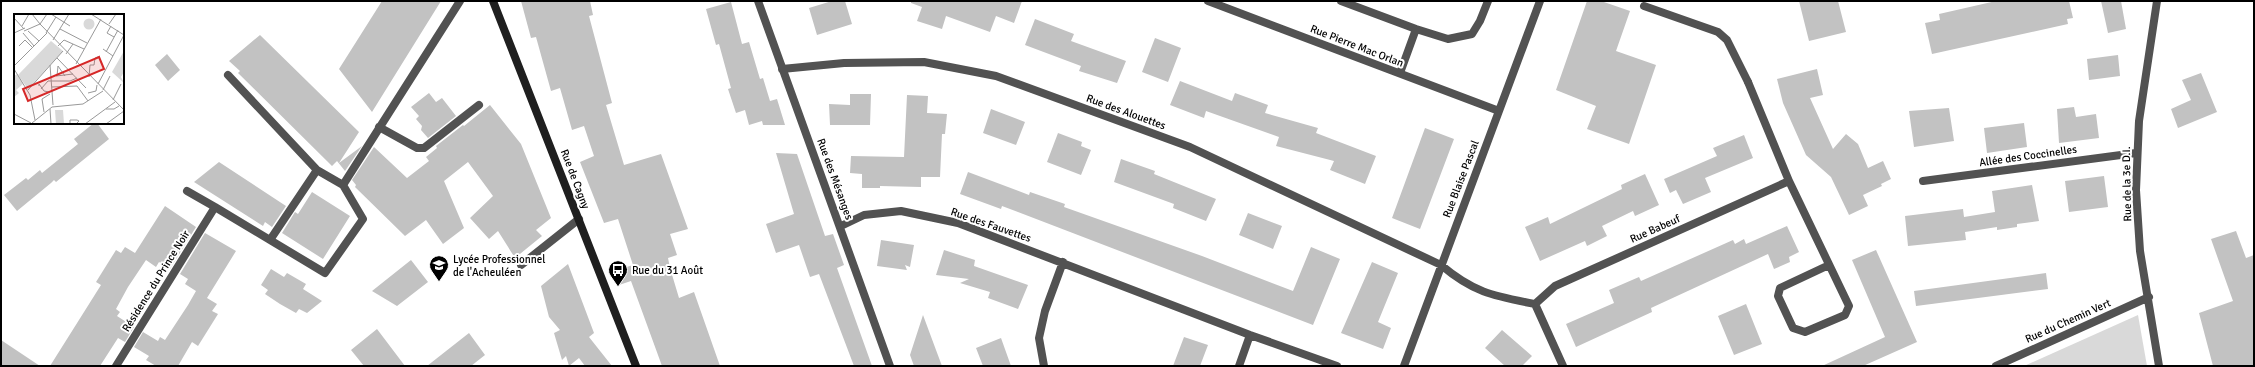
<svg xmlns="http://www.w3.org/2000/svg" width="2255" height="367" font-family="Signika,sans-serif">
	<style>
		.green { fill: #d9d9d9 }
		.building { fill: #c2c2c2 }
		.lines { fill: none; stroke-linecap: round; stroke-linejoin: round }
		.service { stroke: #525252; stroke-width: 8 }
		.minor { stroke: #525252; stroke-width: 8 }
		.secondary { stroke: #1f1f1f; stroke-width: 8 }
		.labels { text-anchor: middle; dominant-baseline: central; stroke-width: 4; stroke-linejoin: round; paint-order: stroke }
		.street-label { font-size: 11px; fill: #000; stroke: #fff }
		.poi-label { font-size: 11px; fill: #000; stroke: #fff; text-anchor: start }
		.inset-road { fill: none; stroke: #999; stroke-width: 1 }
		.view { fill: #d62828; fill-opacity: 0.15; stroke: #d62828; stroke-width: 2 }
		.inset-edge { fill: none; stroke: #000; stroke-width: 2 }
	</style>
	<rect width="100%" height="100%" fill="#fff"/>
	<path class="green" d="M 2138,315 L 2147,366 L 2024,366 Z"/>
	<path class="building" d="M 382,1 L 441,1 L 372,112 L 339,69 Z
		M 521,1 L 590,1 L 593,15 L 589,16 L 612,103 L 606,105 L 624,165 L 661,154 L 688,229 L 670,234 L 677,255 L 668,258 L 670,268 L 679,298 L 694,292 L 720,366 L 662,366 L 631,281 L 619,285 L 614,271 L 633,265 L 618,219 L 604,223 L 580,162 L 594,156 L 584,126 L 572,130 L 560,88 L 551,91 L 536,37 L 531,38 Z
		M 832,1 L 845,1 L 852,24 L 817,35 L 809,8 Z
		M 911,1 L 1022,1 L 1014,23 L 996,16 L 990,32 L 946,16 L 942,29 L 917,21 L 922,7 L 911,3 Z
		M 1587,1 L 1601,1 L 1630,11 L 1616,51 L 1656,65 L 1629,144 L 1587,129 L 1596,106 L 1556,90 Z
		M 1799,1 L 1838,1 L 1846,32 L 1809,41 Z
		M 1996,1 L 2069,1 L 2073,18 L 2067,19 L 2068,24 L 1932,54 L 1925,23 L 1940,20 L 1939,14 Z
		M 2101,1 L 2121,1 L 2126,29 L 2108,33 Z
		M 731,2 L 742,44 L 749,42 L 760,79 L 763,78 L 770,101 L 777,99 L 785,125 L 763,125 L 762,121 L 749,125 L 745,110 L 736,113 L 728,89 L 731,88 L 719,44 L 716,45 L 706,9 Z
		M 1035,19 L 1074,34 L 1071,41 L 1126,61 L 1117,83 L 1079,71 L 1081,66 L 1025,45 Z
		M 260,35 L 359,132 L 339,163 L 362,146 L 345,171 L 337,161 L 332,166 L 238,73 L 240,71 L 229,61 Z
		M 1155,38 L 1181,48 L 1168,82 L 1142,72 Z
		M 167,54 L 180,70 L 168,81 L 155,65 Z
		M 2118,55 L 2120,76 L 2089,80 L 2087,59 Z
		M 1817,69 L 1823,95 L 1810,98 L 1833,149 L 1846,134 L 1858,144 L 1868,168 L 1883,161 L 1891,179 L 1881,184 L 1882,186 L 1863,195 L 1868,206 L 1849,215 L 1831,177 L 1806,155 L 1783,103 L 1777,79 Z
		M 2201,73 L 2217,112 L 2178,128 L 2171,109 L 2191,100 L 2182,80 Z
		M 1180,81 L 1232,101 L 1235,93 L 1268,105 L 1265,113 L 1318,128 L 1316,133 L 1376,156 L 1365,184 L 1330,170 L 1334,161 L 1276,146 L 1279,137 L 1206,111 L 1204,118 L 1170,105 Z
		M 429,93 L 436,102 L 442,98 L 456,116 L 428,138 L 421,130 L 422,126 L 416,119 L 419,116 L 411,107 Z
		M 850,94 L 871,94 L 870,125 L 830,125 L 829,104 L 850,105 Z
		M 907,95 L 928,96 L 927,113 L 947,114 L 945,134 L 942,134 L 940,177 L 921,177 L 921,187 L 880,186 L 880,188 L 862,188 L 862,174 L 850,173 L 851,156 L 904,157 Z
		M 490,105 L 521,144 L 551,218 L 536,230 L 542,236 L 515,258 L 498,231 L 489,239 L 470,218 L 493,196 L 468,162 L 444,181 L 464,228 L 443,244 L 426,220 L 405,236 L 355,187 L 356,185 L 352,180 L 374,147 L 407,178 L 429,161 L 426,157 L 437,148 L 436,146 L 463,125 L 464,126 Z
		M 2074,107 L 2076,117 L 2096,114 L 2099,138 L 2059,143 L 2057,109 Z
		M 1949,108 L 1954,141 L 1914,147 L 1909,111 Z
		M 991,109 L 1025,122 L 1016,145 L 983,133 Z
		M 94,123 L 97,123 L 109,139 L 56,182 L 54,180 L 51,183 L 17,211 L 4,195 L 26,178 L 28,180 L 40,170 L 42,173 L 78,144 L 74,139 Z
		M 2024,123 L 2027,147 L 1987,153 L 1984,128 Z
		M 1425,128 L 1454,139 L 1420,229 L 1392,218 Z
		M 1058,133 L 1082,142 L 1081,146 L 1091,150 L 1081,175 L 1047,162 Z
		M 1744,135 L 1753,158 L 1705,178 L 1711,192 L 1683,204 L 1676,190 L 1670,193 L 1664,179 L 1717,156 L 1713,148 Z
		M 776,153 L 797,154 L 825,236 L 833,234 L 844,265 L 837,268 L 872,366 L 854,366 L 819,274 L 810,277 L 799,245 L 776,253 L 766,224 L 794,214 Z
		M 1121,159 L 1155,171 L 1154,174 L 1216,199 L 1206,221 L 1173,208 L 1174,204 L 1114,182 Z
		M 219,162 L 286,206 L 272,227 L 265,222 L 263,226 L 194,182 Z
		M 968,172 L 1029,195 L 1030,192 L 1065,204 L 1064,207 L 1202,256 L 1293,291 L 1311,247 L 1340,259 L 1313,325 L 1002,206 L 1001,209 L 960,194 Z
		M 1645,174 L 1659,205 L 1635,216 L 1633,211 L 1602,226 L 1607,236 L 1587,246 L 1585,241 L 1540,261 L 1525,227 L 1548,217 L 1550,224 L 1622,189 L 1621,185 Z
		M 2104,176 L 2108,207 L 2069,212 L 2065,181 Z
		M 2032,185 L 2039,221 L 2017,224 L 2017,227 L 1997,230 L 1997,227 L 1965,232 L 1966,240 L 1908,246 L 1905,216 L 1963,209 L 1964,217 L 1995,212 L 1992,191 Z
		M 312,192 L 350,216 L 323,259 L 282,233 L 295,212 L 298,214 Z
		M 165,206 L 196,227 L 170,269 L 159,262 L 156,267 L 146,260 L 128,287 L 116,309 L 120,312 L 117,316 L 134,327 L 125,342 L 118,338 L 100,366 L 50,366 L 101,285 L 96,282 L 116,250 L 121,253 L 125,247 L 135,253 Z
		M 1248,213 L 1282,226 L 1273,249 L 1239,235 Z
		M 1787,226 L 1799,252 L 1789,257 L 1790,262 L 1774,269 L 1768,254 L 1651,308 L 1652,312 L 1576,347 L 1566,324 L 1614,303 L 1609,290 L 1639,277 L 1641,281 L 1733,240 L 1735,244 L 1744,239 L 1746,244 Z
		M 2236,231 L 2246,258 L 2254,255 L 2254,366 L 2213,366 L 2199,313 L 2233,301 L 2211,239 Z
		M 205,233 L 236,251 L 207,298 L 217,304 L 212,311 L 218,314 L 198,346 L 192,342 L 178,366 L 156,366 L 146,360 L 149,356 L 134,347 L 143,332 L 158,341 L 160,337 L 165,340 L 188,305 L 196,291 L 185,284 L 188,279 L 180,274 Z
		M 881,240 L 914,245 L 910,267 L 905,265 L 907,270 L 877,266 Z
		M 944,250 L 975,260 L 974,266 L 1028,285 L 1018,309 L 988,298 L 990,292 L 960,283 L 969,279 L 936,275 Z
		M 1876,250 L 1917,342 L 1863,366 L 1822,366 L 1885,337 L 1852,260 Z
		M 411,260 L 428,282 L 397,306 L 372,291 Z
		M 1372,262 L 1398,273 L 1378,322 L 1391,328 L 1383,349 L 1341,333 Z
		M 568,264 L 594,333 L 589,337 L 612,366 L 585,366 L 579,358 L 569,366 L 566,356 L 562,360 L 554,333 L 560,330 L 549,317 L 541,286 Z
		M 271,269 L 284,277 L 287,273 L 306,284 L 303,289 L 322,301 L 307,313 L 299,309 L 296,313 L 280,304 L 265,294 L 268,290 L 261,285 Z
		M 2046,273 L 2048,289 L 1916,306 L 1914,291 Z
		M 1746,304 L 1762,344 L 1734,355 L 1718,316 Z
		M 923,315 L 936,350 L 942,366 L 914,366 L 910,355 Z
		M 377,329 L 405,366 L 364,366 L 351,350 Z
		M 1502,330 L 1532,356 L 1522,366 L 1505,366 L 1485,348 Z
		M 469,333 L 485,355 L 471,366 L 427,366 Z
		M 1184,337 L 1208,345 L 1200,366 L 1173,366 Z
		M 1001,338 L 1011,366 L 983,366 L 976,348 Z
		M 1,340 L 40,366 L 1,366 Z"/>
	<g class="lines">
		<path class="service" d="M 1644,6 L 1718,32 L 1727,40 L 1748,82
			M 521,265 L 579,219"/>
		<path class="minor" d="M 758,1 L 890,366
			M 1208,1 L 1499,111
			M 1341,1 L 1416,29 L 1448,39 L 1472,34 L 1480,21 L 1488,1
			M 2157,1 L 2139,121 L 2136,190 L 2140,251 L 2159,366
			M 782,69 L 844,63 L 924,62 L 996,76 L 1190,147 L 1441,265 C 1474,293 1494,296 1535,304 L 1555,286 L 1789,181
			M 1400,73 L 1416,29
			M 228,75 L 317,170 L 343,185
			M 1748,82 L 1789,181 L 1849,306 L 1845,315 L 1805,332 L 1793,328 L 1778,296 L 1780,288 L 1829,265
			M 379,127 L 417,148 L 424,148 L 479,105
			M 1923,181 L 2136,153
			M 187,191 L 215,207
			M 841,226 L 864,215 L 901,211 L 958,223 L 1250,335 L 1337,366
			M 270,240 L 317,170
			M 1535,304 L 1563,366
			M 116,366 L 215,207 L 325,273 L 363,219 L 343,185 L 460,1
			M 1044,366 L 1039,338 L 1045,311 L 1063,262
			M 1239,366 L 1250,335
			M 1404,366 L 1540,1
			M 1996,366 L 2149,297"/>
		<path class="secondary" d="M 493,1 L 636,366"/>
	</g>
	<defs>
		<g id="school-pin" transform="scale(1)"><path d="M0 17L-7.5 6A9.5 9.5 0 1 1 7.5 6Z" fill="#000" stroke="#fff"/><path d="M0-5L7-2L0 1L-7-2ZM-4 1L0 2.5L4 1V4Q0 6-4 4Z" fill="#fff"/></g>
		<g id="bus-pin" transform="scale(1)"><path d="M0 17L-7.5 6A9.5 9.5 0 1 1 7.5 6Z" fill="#000" stroke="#fff"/><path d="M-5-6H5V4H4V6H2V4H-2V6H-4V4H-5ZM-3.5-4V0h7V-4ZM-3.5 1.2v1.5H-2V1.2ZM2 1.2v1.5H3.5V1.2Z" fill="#fff"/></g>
	</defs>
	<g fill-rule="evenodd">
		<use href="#school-pin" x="439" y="265"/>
		<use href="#bus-pin" x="618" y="270"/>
	</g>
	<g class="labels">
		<g class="street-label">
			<text transform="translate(1357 46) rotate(21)">Rue Pierre Mac Orlan</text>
			<text transform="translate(1126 112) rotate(20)">Rue des Alouettes</text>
			<text transform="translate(2028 156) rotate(-8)">Allée des Coccinelles</text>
			<text transform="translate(575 179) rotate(69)">Rue de Cagny</text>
			<text transform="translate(835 179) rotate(70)">Rue des Mésanges</text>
			<text transform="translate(1461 179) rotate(-69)">Rue Blaise Pascal</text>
			<text transform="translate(2127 184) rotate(-91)">Rue de la 3e D.I.</text>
			<text transform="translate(991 225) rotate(19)">Rue des Fauvettes</text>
			<text transform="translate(1655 229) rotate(-24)">Rue Babeuf</text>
			<text transform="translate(156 281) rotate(-58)">Résidence du Prince Noir</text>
			<text transform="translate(2068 321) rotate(-24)">Rue du Chemin Vert</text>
		</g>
		<g class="poi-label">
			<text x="453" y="259">Lycée Professionnel<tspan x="453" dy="13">de l'Acheuléen</tspan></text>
			<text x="632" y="270">Rue du 31 Août</text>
		</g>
	</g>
	<g transform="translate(14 14)">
		<rect width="110" height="110" fill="#fff"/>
		<path d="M69.5 10a5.5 5.5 0 1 1 11 0a5.5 5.5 0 1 1-11 0ZM 37,27 L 49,37 L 14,75 L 4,61 ZM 110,37 L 110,58 L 107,63 L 110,69 L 98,58 ZM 3,60 L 9,70 L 2,76 L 5,79 L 0,83 L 0,62 ZM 41,96 L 49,96 L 50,110 L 42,110 Z" fill="#d9d9d9"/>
		<path class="inset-road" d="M 18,0 L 26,10M 37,0 L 56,12M 77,0 L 110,21M 0,4 L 10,15M 26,10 L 110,96M 95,10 L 102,0M 8,12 L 15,0M 97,12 L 93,19 L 100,23M 46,15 L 73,29M 10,17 L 26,10 L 33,0M 14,17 L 25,27M 0,19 L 11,14M 9,19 L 20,32M 32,19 L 42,3M 39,26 L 55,0M 5,32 L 11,26 L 19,34M 44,32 L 50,26 L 70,35M 89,35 L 99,42M 92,38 L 104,16M 52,40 L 59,30M 43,44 L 72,74M 62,50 L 87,5M 36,51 L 39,91M 0,52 L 33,19M 0,55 L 16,81 L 21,106M 42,62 L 59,60M 43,62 L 44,52 L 51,62M 75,63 L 76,51 L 80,51 L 81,44 L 86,42M 84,70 L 110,21M 25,72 L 25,70 L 30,77 L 35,78M 38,73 L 63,72 L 74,87M 27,75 L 34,67 L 56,67 L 63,64M 14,76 L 49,37M 89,76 L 96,62M 74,79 L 82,77 L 83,71M 99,86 L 107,70M 36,95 L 37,110M 92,95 L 100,95 L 105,92M 30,98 L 28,85 L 36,80M 0,100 L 17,109M 18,109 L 38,93 L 69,90 L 89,77M 56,110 L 56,106 L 63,106 L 65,107 L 62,110M 71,110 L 101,88M 92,110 L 110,97"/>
		<path class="view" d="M 85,43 L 90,55 L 14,87 L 9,75 Z"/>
		<rect width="110" height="110" class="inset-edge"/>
	</g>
	<rect width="2255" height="367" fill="none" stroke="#000000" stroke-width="4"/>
</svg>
